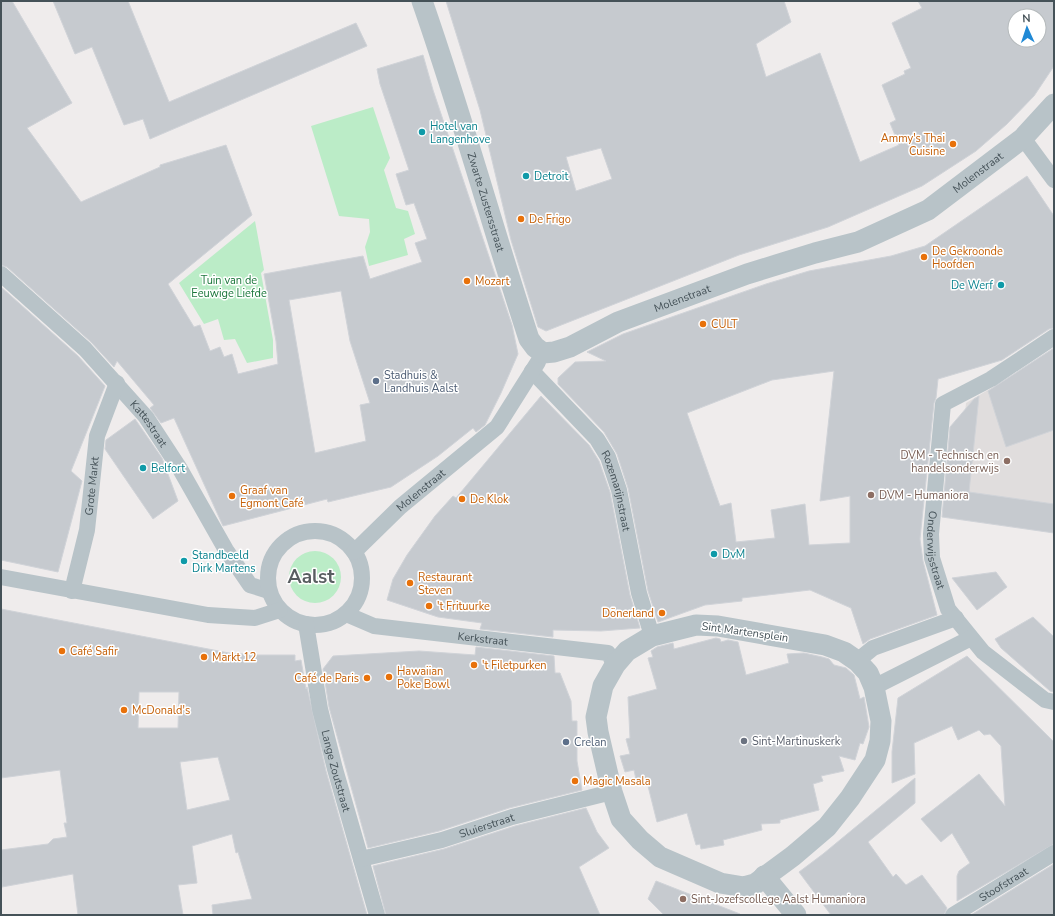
<svg xmlns="http://www.w3.org/2000/svg" width="1055" height="916" font-family="'Nunito Sans',sans-serif">
	<style>
		.education { fill: #e0dddd }
		.green { fill: #bbecc7 }
		.building { fill: #c6cacf; stroke: #d0d3d8; fill-rule: evenodd }
		.lines { fill: none; stroke-linecap: round; stroke-linejoin: round }
		.pedestrian { stroke: #b8c3c8; stroke-width: 16 }
		.minor { stroke: #b8c3c8; stroke-width: 21 }
		.culture-dot { fill: #0f9aa8; stroke: #fff; stroke-width: 1.5 }
		.food-dot { fill: #e8710a; stroke: #fff; stroke-width: 1.5 }
		.service-dot { fill: #5c6f8a; stroke: #fff; stroke-width: 1.5 }
		.education-dot { fill: #8d6e63; stroke: #fff; stroke-width: 1.5 }
		.worship-dot { fill: #6b7280; stroke: #fff; stroke-width: 1.5 }
		.labels { text-anchor: middle; dominant-baseline: central; stroke-width: 3; stroke-linejoin: round; paint-order: stroke }
		.culture-label { font-size: 11px; fill: #0d838f; stroke: #fff; text-anchor: start }
		.food-label { font-size: 11px; fill: #c56008; stroke: #fff; text-anchor: start }
		.street-label { font-size: 11px; fill: #455258; stroke: #fff }
		.park-label { font-size: 11px; fill: #1a763a; stroke: #fff }
		.service-label { font-size: 11px; fill: #4e5e75; stroke: #fff; text-anchor: start }
		.education-label { font-size: 11px; fill: #785e54; stroke: #fff; text-anchor: start }
		.worship-label { font-size: 11px; fill: #5b616d; stroke: #fff; text-anchor: start }
		.town-label { font-size: 19px; font-weight: bold; fill: #595e61; stroke: #fff }
	</style>
	<rect width="100%" height="100%" fill="#efecec"/>
	<path class="education" d="M 1054,351 L 1054,533 L 954,518 L 966,403 Z"/>
	<path class="green" d="M 373,107 L 390,158 L 384,170 L 396,208 L 408,211 L 415,234 L 404,239 L 408,255 L 369,266 L 365,247 L 370,232 L 369,219 L 339,216 L 311,126 Z
		M 255,221 L 264,270 L 261,273 L 273,340 L 273,358 L 247,363 L 235,339 L 224,340 L 218,319 L 204,324 L 179,283 Z
		M289 577a26 26 0 1 1 52 0a26 26 0 1 1-52 0Z"/>
	<path class="building" d="M 1,1 L 12,1 L 72,103 L 27,128 L 81,202 L 160,167 L 160,165 L 226,145 L 252,215 L 168,284 L 194,327 L 200,325 L 210,351 L 220,347 L 224,357 L 232,354 L 238,374 L 278,364 L 276,341 L 264,274 L 363,256 L 370,279 L 422,262 L 415,243 L 427,239 L 414,203 L 406,205 L 396,174 L 409,170 L 380,84 L 377,69 L 423,55 L 433,90 L 512,325 L 518,354 L 501,393 L 485,425 L 476,432 L 473,428 L 438,456 L 391,487 L 328,502 L 327,499 L 223,526 L 174,418 L 161,423 L 150,408 L 154,405 L 117,361 L 114,367 L 91,342 L 7,267 L 1,265 ZM 341,291 L 350,341 L 370,403 L 360,405 L 366,441 L 315,453 L 289,300 Z
		M 53,1 L 128,1 L 169,102 L 356,23 L 367,46 L 150,139 L 143,119 L 124,125 L 92,47 L 75,54 Z
		M 446,1 L 784,1 L 791,22 L 756,44 L 766,77 L 820,53 L 860,162 L 899,145 L 890,123 L 896,120 L 882,85 L 905,74 L 904,71 L 911,68 L 892,23 L 922,8 L 918,1 L 1054,1 L 1054,66 L 1034,96 L 1007,124 L 976,151 L 922,186 L 828,227 L 739,255 L 546,331 L 538,327 L 511,240 L 480,110 ZM 1015,16 L 1039,16 L 1039,40 L 1015,40 ZM 601,148 L 612,179 L 576,191 L 566,157 Z
		M 1027,176 L 1054,216 L 1054,328 L 1049,329 L 1002,360 L 938,379 L 936,398 L 934,403 L 920,539 L 923,561 L 937,615 L 870,639 L 863,644 L 851,608 L 810,590 L 742,598 L 742,601 L 705,605 L 658,622 L 648,591 L 628,488 L 617,454 L 604,432 L 558,384 L 558,378 L 575,362 L 606,361 L 587,352 L 623,334 L 766,284 L 809,271 L 891,256 L 925,246 ZM 834,371 L 820,501 L 850,496 L 850,543 L 809,545 L 805,504 L 771,510 L 775,538 L 736,542 L 731,503 L 720,506 L 687,413 L 772,380 Z
		M 1,287 L 78,356 L 105,386 L 71,471 L 82,481 L 58,572 L 1,560 Z
		M 1054,348 L 1054,430 L 1006,447 L 988,391 Z
		M 541,396 L 589,445 L 599,461 L 610,492 L 630,595 L 640,628 L 601,631 L 553,630 L 553,637 L 480,629 L 482,623 L 438,617 L 387,600 L 393,579 L 407,555 L 435,516 L 453,496 L 456,498 Z
		M 979,396 L 969,492 L 1054,504 L 1054,533 L 942,517 L 950,427 L 974,399 Z
		M 135,419 L 162,458 L 178,501 L 153,519 L 105,449 L 106,440 Z
		M 996,572 L 1007,587 L 977,610 L 952,578 Z
		M 1,609 L 229,653 L 258,655 L 295,655 L 295,661 L 301,660 L 306,689 L 307,687 L 326,771 L 367,915 L 213,915 L 212,905 L 252,899 L 238,852 L 236,853 L 232,834 L 192,846 L 197,883 L 178,885 L 183,915 L 78,915 L 73,874 L 2,887 L 1,850 L 48,844 L 53,839 L 67,837 L 64,823 L 67,823 L 60,770 L 1,778 ZM 139,692 L 179,692 L 178,728 L 138,728 ZM 218,757 L 230,800 L 187,810 L 180,762 Z
		M 1033,617 L 1054,637 L 1054,692 L 1050,691 L 1001,648 L 995,639 Z
		M 716,638 L 720,639 L 721,642 L 728,640 L 738,642 L 746,675 L 789,663 L 787,654 L 804,653 L 822,657 L 829,659 L 834,665 L 846,668 L 854,675 L 860,699 L 864,697 L 869,727 L 863,744 L 860,743 L 855,760 L 839,756 L 844,771 L 821,776 L 823,781 L 813,784 L 819,810 L 780,820 L 780,823 L 761,824 L 762,830 L 723,840 L 724,845 L 701,849 L 700,844 L 696,845 L 687,813 L 657,822 L 647,782 L 637,784 L 634,770 L 625,772 L 620,756 L 630,754 L 626,739 L 630,738 L 628,697 L 657,689 L 648,658 L 653,657 L 651,651 L 657,647 L 673,643 L 674,649 Z
		M 476,647 L 554,656 L 555,673 L 560,673 L 571,701 L 572,721 L 577,721 L 577,761 L 582,790 L 509,808 L 439,831 L 368,848 L 329,707 L 323,669 L 333,656 L 419,651 L 475,655 Z
		M 967,656 L 1054,742 L 1054,844 L 957,901 L 957,876 L 959,871 L 970,863 L 952,833 L 941,842 L 921,819 L 979,774 L 1005,806 L 1001,746 L 990,734 L 984,735 L 979,730 L 958,740 L 952,726 L 914,743 L 915,774 L 892,783 L 892,752 L 898,698 Z
		M 915,778 L 915,803 L 868,842 L 893,877 L 896,874 L 906,885 L 922,875 L 947,908 L 944,915 L 831,915 L 799,872 L 823,854 Z
		M 586,808 L 597,832 L 609,848 L 579,867 L 600,915 L 386,915 L 373,866 L 444,849 L 515,826 Z
		M 1054,864 L 1054,915 L 971,915 Z
		M 656,881 L 740,914 L 740,915 L 664,915 L 648,899 Z"/>
	<g class="lines">
		<g class="pedestrian">
			<path d="M 1023,138 L 1054,180"/>
			<path id="s1" d="M 1,274 L 85,349 L 146,417 L 180,469 L 226,550 L 250,585 L 269,591"/>
			<path id="s2" d="M 1054,337 L 991,379 L 943,404 L 931,534 L 932,558 L 948,609 L 983,652 L 1045,700 L 1054,702"/>
			<path id="s3" d="M 532,371 L 597,439 L 608,457 L 619,490 L 639,593 L 652,636"/>
			<circle cx="315" cy="578" r="47"/>
			<path id="s4" d="M 354,552 L 400,507 L 497,427 L 538,362"/>
			<path d="M 1,577 L 208,615 L 255,618 L 280,610"/>
			<path id="s5" d="M 72,591 L 87,530 L 97,436 L 117,383"/>
			<path id="s6" d="M 346,614 L 374,626 L 608,653 L 615,665"/>
			<path id="s7" d="M 306,624 L 320,709 L 335,769 L 377,915"/>
			<path d="M 857,661 L 873,648 L 956,618"/>
			<path d="M 874,687 L 971,638"/>
			<path id="s8" d="M 361,859 L 442,840 L 512,817 L 612,792"/>
			<path id="s9" d="M 953,915 L 1054,853"/>
		</g>
		<g class="minor">
			<path id="s10" d="M 422,1 C 461,112 492,226 529,339 L 535,347 L 543,353 L 554,352 L 570,347 L 618,322 L 747,274 L 815,253 L 858,242 L 928,210 L 1023,138 L 1054,104"/>
			<path d="M 696,625 L 718,626 L 825,645 L 844,652 L 857,661 L 868,673 L 874,687 L 881,721 L 880,741 L 875,760 L 850,798 L 827,827 L 793,856 L 755,884 L 744,887 L 720,883 L 660,857 L 640,840 L 621,819 L 612,792 L 598,732 L 596,717 L 603,686 L 615,665 L 627,651 L 652,636 Z"/>
			<path d="M 764,876 L 796,915"/>
		</g>
	</g>
	<g class="culture-dot">
		<circle cx="422" cy="132" r="4"/>
		<circle cx="526" cy="176" r="4"/>
		<circle cx="1001" cy="285" r="4"/>
		<circle cx="143" cy="468" r="4"/>
		<circle cx="714" cy="554" r="4"/>
		<circle cx="184" cy="561" r="4"/>
	</g>
	<g class="food-dot">
		<circle cx="953" cy="144" r="4"/>
		<circle cx="521" cy="219" r="4"/>
		<circle cx="924" cy="257" r="4"/>
		<circle cx="467" cy="281" r="4"/>
		<circle cx="703" cy="324" r="4"/>
		<circle cx="232" cy="496" r="4"/>
		<circle cx="462" cy="499" r="4"/>
		<circle cx="410" cy="583" r="4"/>
		<circle cx="429" cy="606" r="4"/>
		<circle cx="662" cy="613" r="4"/>
		<circle cx="62" cy="651" r="4"/>
		<circle cx="204" cy="657" r="4"/>
		<circle cx="474" cy="665" r="4"/>
		<circle cx="389" cy="677" r="4"/>
		<circle cx="367" cy="678" r="4"/>
		<circle cx="124" cy="710" r="4"/>
		<circle cx="575" cy="781" r="4"/>
	</g>
	<g class="service-dot">
		<circle cx="376" cy="381" r="4"/>
		<circle cx="566" cy="742" r="4"/>
	</g>
	<g class="education-dot">
		<circle cx="1007" cy="461" r="4"/>
		<circle cx="871" cy="495" r="4"/>
		<circle cx="683" cy="899" r="4"/>
	</g>
	<circle class="worship-dot" cx="744" cy="741" r="4"/>
	<g class="labels">
		<g class="culture-label">
			<text x="430" y="126">Hotel van<tspan x="430" dy="13">Langenhove</tspan></text>
			<text x="534" y="176">Detroit</text>
			<text x="993" y="285" text-anchor="end">De Werf</text>
			<text x="151" y="468">Belfort</text>
			<text x="722" y="554">DvM</text>
			<text x="192" y="555">Standbeeld<tspan x="192" dy="13">Dirk Martens</tspan></text>
		</g>
		<g class="food-label">
			<text x="945" y="138" text-anchor="end">Ammy's Thai<tspan x="945" dy="13">Cuisine</tspan></text>
			<text x="529" y="219">De Frigo</text>
			<text x="932" y="251">De Gekroonde<tspan x="932" dy="13">Hoofden</tspan></text>
			<text x="475" y="281">Mozart</text>
			<text x="711" y="324">CULT</text>
			<text x="240" y="490">Graaf van<tspan x="240" dy="13">Egmont Café</tspan></text>
			<text x="470" y="499">De Klok</text>
			<text x="418" y="577">Restaurant<tspan x="418" dy="13">Steven</tspan></text>
			<text x="437" y="606">'t Frituurke</text>
			<text x="654" y="613" text-anchor="end">Dönerland</text>
			<text x="70" y="651">Café Safir</text>
			<text x="212" y="657">Markt 12</text>
			<text x="482" y="665">'t Filetpurken</text>
			<text x="397" y="671">Hawaiian<tspan x="397" dy="13">Poke Bowl</tspan></text>
			<text x="359" y="678" text-anchor="end">Café de Paris</text>
			<text x="132" y="710">McDonald's</text>
			<text x="583" y="781">Magic Masala</text>
		</g>
		<g class="street-label">
			<text stroke="none"><textPath href="#s10" startOffset="849">Molenstraat</textPath></text>
			<text stroke="none"><textPath href="#s10" startOffset="211">Zwarte Zustersstraat</textPath></text>
			<text stroke="none"><textPath href="#s10" startOffset="525">Molenstraat</textPath></text>
			<text stroke="none"><textPath href="#s1" startOffset="211">Kattestraat</textPath></text>
			<text stroke="none"><textPath href="#s5" startOffset="107">Grote Markt</textPath></text>
			<text stroke="none"><textPath href="#s4" startOffset="91">Molenstraat</textPath></text>
			<text stroke="none"><textPath href="#s3" startOffset="150">Rozemarijnstraat</textPath></text>
			<text stroke="none"><textPath href="#s2" startOffset="277">Onderwijsstraat</textPath></text>
			<text transform="translate(745 632) rotate(8)">Sint Martensplein</text>
			<text stroke="none"><textPath href="#s6" startOffset="140">Kerkstraat</textPath></text>
			<text stroke="none"><textPath href="#s7" startOffset="150">Lange Zoutstraat</textPath></text>
			<text stroke="none"><textPath href="#s8" startOffset="130">Sluierstraat</textPath></text>
			<text stroke="none"><textPath href="#s9" startOffset="59">Stoofstraat</textPath></text>
		</g>
		<g class="park-label">
			<text x="229" y="280">Tuin van de<tspan x="229" dy="13">Eeuwige Liefde</tspan></text>
		</g>
		<g class="service-label">
			<text x="384" y="375">Stadhuis &amp;<tspan x="384" dy="13">Landhuis Aalst</tspan></text>
			<text x="574" y="742">Crelan</text>
		</g>
		<g class="education-label">
			<text x="999" y="455" text-anchor="end">DVM - Technisch en<tspan x="999" dy="13">handelsonderwijs</tspan></text>
			<text x="879" y="495">DVM - Humaniora</text>
			<text x="691" y="899">Sint-Jozefscollege Aalst Humaniora</text>
		</g>
		<g class="worship-label">
			<text x="752" y="741">Sint-Martinuskerk</text>
		</g>
		<g class="town-label">
			<text x="311" y="577">Aalst</text>
		</g>
	</g>
	<rect width="1055" height="916" fill="none" stroke="#455258" stroke-width="4"/>
	<g transform="translate(1027 28) rotate(357)"><circle r="19" fill="#ffffff" stroke="#b5babc"/>
	<path d="M0-3L7 15L0 10L-7 15Z" fill="#2089d5"/>
	<text y="-6" font-size="11" font-weight="bold" text-anchor="middle" fill="#455258">N</text>
	</g>
</svg>
